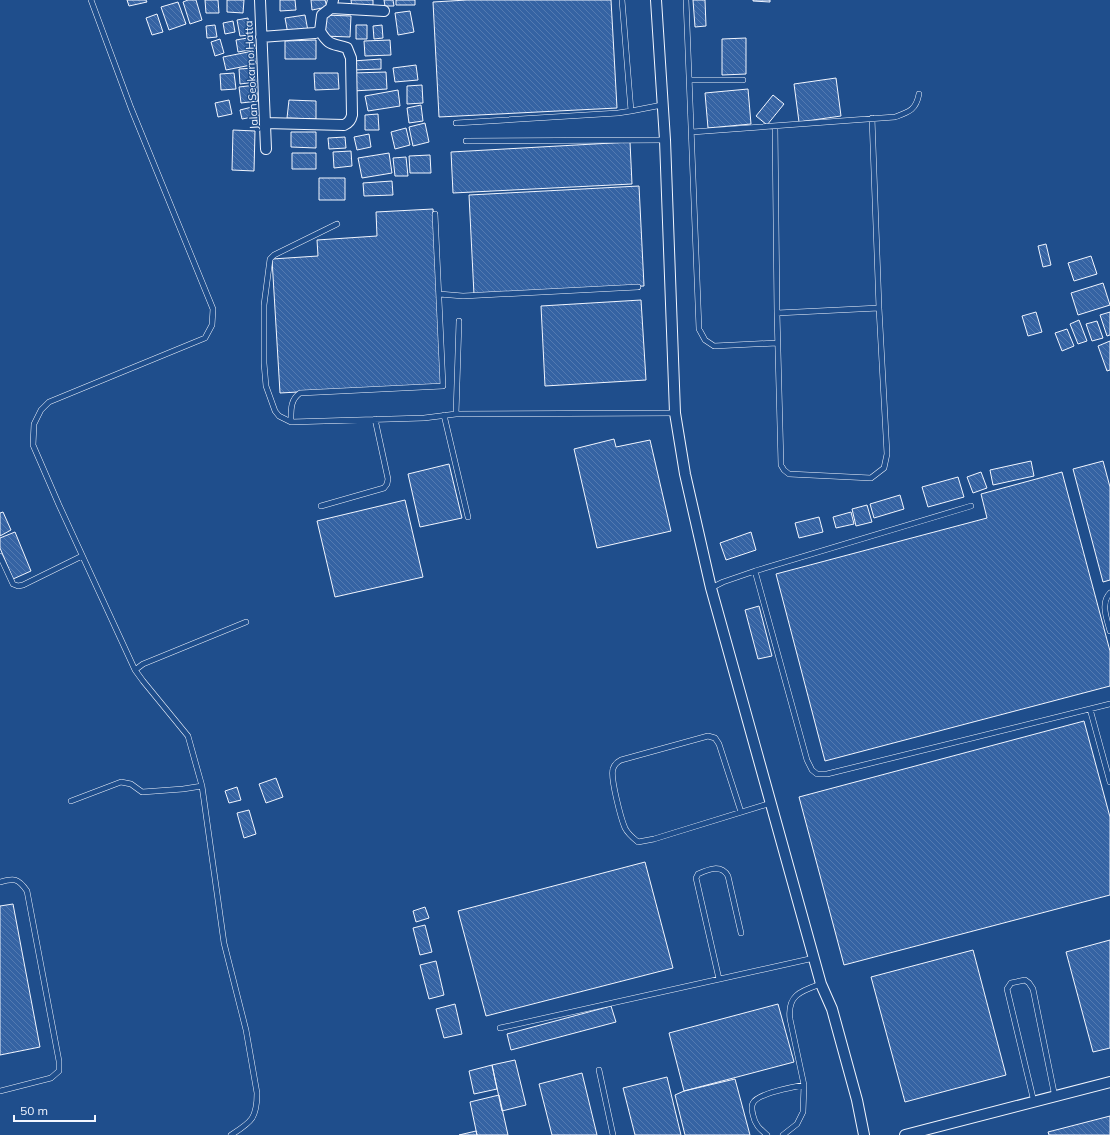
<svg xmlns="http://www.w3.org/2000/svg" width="1110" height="1135" font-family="Mulish,sans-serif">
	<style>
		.building { fill: url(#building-back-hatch); stroke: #f2f6ff }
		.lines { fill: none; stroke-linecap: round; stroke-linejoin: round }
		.service-casing { stroke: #f2f6ff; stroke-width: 6 }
		.minor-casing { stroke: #f2f6ff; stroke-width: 12 }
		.service { stroke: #1f4e8c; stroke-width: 5 }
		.minor { stroke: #1f4e8c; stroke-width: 10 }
		.labels { text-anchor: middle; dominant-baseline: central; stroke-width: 3; stroke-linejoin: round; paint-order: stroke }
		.street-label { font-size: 11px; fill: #f2f6ff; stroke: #1f4e8c }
	</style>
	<defs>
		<pattern id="building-back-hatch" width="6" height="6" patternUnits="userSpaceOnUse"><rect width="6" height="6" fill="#3563a3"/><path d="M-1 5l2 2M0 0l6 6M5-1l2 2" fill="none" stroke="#537ab1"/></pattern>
	</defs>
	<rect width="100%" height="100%" fill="#1f4e8c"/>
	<path class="building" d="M 127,0 L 146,0 L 147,2 L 129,6 Z
		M 188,0 L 196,0 L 202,20 L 190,24 L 183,2 Z
		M 205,0 L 218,0 L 219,13 L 206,13 Z
		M 227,0 L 244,0 L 243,13 L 227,12 Z
		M 280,0 L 295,0 L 296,10 L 280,11 Z
		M 311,0 L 325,0 L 327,7 L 312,10 Z
		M 351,0 L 373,0 L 373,5 L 352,7 Z
		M 384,0 L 393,0 L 394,6 L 385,6 Z
		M 396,0 L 415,0 L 415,5 L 396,5 Z
		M 467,0 L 611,0 L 617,108 L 439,117 L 433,2 Z
		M 693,0 L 705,0 L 706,26 L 695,27 Z
		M 753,0 L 770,0 L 770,2 L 753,1 Z
		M 178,2 L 186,24 L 169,30 L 161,7 Z
		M 410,11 L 414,32 L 398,35 L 395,13 Z
		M 157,14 L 163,32 L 152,35 L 146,18 Z
		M 305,15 L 308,31 L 288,34 L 285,18 Z
		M 324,15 L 351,16 L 350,37 L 323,36 Z
		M 248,18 L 250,35 L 240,36 L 237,20 Z
		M 233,21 L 235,32 L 225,34 L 223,23 Z
		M 215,25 L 217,37 L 207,38 L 206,26 Z
		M 356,25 L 367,25 L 367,39 L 356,39 Z
		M 382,25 L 383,38 L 374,39 L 373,26 Z
		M 253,37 L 255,49 L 238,52 L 236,40 Z
		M 746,38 L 746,74 L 722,75 L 722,39 Z
		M 220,39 L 224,53 L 215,56 L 211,42 Z
		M 316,40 L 316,59 L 285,59 L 285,41 Z
		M 390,40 L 391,55 L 365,56 L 364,41 Z
		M 253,51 L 256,64 L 226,70 L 223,57 Z
		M 381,59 L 381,69 L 353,70 L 353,61 Z
		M 416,65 L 418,80 L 395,82 L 393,68 Z
		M 254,68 L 256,82 L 240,84 L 239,69 Z
		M 386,72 L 387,89 L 353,91 L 353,73 Z
		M 234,73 L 236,89 L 221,90 L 220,74 Z
		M 314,73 L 338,73 L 339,89 L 315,90 Z
		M 836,78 L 841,116 L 799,122 L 794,84 Z
		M 256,85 L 258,101 L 241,103 L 239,87 Z
		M 422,85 L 423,103 L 407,104 L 407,86 Z
		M 748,89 L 751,124 L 708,128 L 705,93 Z
		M 398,90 L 400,106 L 368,111 L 365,96 Z
		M 773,95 L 784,104 L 767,125 L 756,116 Z
		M 229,100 L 232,114 L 218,117 L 215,103 Z
		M 289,100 L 316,101 L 316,119 L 287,118 Z
		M 421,105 L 423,121 L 409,123 L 407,108 Z
		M 256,106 L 258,116 L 242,119 L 240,110 Z
		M 378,114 L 379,130 L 365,130 L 365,115 Z
		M 425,123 L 429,142 L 413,146 L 409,127 Z
		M 406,128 L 410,145 L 395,149 L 391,132 Z
		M 233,130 L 255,131 L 254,171 L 232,170 Z
		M 291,132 L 316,132 L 316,148 L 291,147 Z
		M 369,134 L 371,147 L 357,150 L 354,137 Z
		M 345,137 L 346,148 L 329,149 L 328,138 Z
		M 630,142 L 632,184 L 453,193 L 451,152 Z
		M 351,151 L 352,166 L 334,168 L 333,152 Z
		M 292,153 L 316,153 L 316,169 L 292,169 Z
		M 389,153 L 392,173 L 362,178 L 358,158 Z
		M 430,155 L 431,173 L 410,173 L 409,156 Z
		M 406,157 L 408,176 L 395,176 L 393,158 Z
		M 319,178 L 345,178 L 345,200 L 319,200 Z
		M 392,181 L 393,195 L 364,196 L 363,183 Z
		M 639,186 L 644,286 L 474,295 L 469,195 Z
		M 433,209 L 443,384 L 280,393 L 272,259 L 318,256 L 317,240 L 377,236 L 376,212 Z
		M 1046,244 L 1051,265 L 1043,267 L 1038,246 Z
		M 1091,256 L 1097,274 L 1074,281 L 1068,263 Z
		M 1103,283 L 1110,305 L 1078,315 L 1071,293 Z
		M 641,300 L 646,380 L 545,386 L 541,306 Z
		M 1036,312 L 1042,332 L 1028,336 L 1022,316 Z
		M 1110,312 L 1110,335 L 1107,336 L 1100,315 Z
		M 1079,320 L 1087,341 L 1078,344 L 1070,324 Z
		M 1097,321 L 1103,338 L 1092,341 L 1086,324 Z
		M 1067,329 L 1074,346 L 1062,351 L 1055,333 Z
		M 1110,341 L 1110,370 L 1107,371 L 1098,346 Z
		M 614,439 L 616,447 L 650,440 L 671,531 L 597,548 L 574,449 Z
		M 1031,461 L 1034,476 L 993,485 L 990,470 Z
		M 1103,461 L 1110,487 L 1110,580 L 1103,582 L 1073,469 Z
		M 449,464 L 462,518 L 420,527 L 408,474 Z
		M 981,472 L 987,488 L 973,493 L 967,477 Z
		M 1062,472 L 1110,651 L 1110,686 L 825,761 L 776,574 L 987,518 L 981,494 Z
		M 958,477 L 964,497 L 928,507 L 922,487 Z
		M 900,495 L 904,509 L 874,518 L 870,504 Z
		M 405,500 L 423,577 L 335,597 L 317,521 Z
		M 867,505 L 872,522 L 856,526 L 852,509 Z
		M 3,512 L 11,530 L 0,536 L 0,513 Z
		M 851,512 L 854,524 L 836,528 L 833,517 Z
		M 819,517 L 823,532 L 799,538 L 795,523 Z
		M 15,532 L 31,571 L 13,579 L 0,548 L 0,538 Z
		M 751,532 L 756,550 L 726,560 L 720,543 Z
		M 759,606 L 772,656 L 758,659 L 745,610 Z
		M 1084,721 L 1110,817 L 1110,895 L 844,965 L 799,797 Z
		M 276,778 L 283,797 L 266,803 L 259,784 Z
		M 237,787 L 241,800 L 229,803 L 225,791 Z
		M 249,810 L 256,834 L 244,838 L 237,813 Z
		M 645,862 L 673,968 L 486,1016 L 458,911 Z
		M 13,904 L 40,1047 L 0,1055 L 0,906 Z
		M 425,907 L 429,918 L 416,922 L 413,911 Z
		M 425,925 L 432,952 L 420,955 L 413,928 Z
		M 1110,940 L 1110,1048 L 1093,1052 L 1066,952 Z
		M 973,950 L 1006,1075 L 905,1102 L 871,977 Z
		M 436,961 L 444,995 L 429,999 L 420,965 Z
		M 455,1004 L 462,1034 L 444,1038 L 436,1009 Z
		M 778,1004 L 794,1062 L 684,1091 L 669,1033 Z
		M 611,1006 L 616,1022 L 511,1050 L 507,1034 Z
		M 515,1060 L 526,1105 L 502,1111 L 492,1065 Z
		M 492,1065 L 497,1089 L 474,1094 L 469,1071 Z
		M 582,1073 L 597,1135 L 552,1135 L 539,1084 Z
		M 667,1077 L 681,1135 L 635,1135 L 623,1088 Z
		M 735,1079 L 750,1135 L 685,1135 L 675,1095 L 684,1091 Z
		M 499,1095 L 508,1135 L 477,1135 L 470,1102 Z
		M 1110,1116 L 1110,1135 L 1049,1135 L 1048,1132 Z
		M 476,1131 L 477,1135 L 459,1135 Z"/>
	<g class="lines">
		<g class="service-casing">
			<path id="service" d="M 91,0 L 131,108 L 213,309 L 212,325 L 205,338 L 49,402 L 41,410 L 34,424 L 33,445 L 59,505 L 135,670 L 143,681 L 188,736 L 202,786 L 224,943 L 246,1030 L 257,1093 C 257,1119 251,1122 231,1135
				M 622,0 L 631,111 L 662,105
				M 686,0 L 699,329 L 705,340 L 714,346 L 777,343
				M 690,80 L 743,80
				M 872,118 L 879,308
				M 456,123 L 618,113 L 631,111
				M 775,126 L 777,313
				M 692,132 L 895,117 C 909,112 916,110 919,94
				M 466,141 L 665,140
				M 337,224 L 274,255 L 270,259 L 264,305 L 264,363 L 266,386 L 275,411 L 279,416 L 291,422 L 424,418 L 456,414 L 675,413
				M 439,294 L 463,296 L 638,287
				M 879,308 L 887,454 L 884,468 L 871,478 L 789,474 L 784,470 L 781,465 L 777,313 Z
				M 456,414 L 459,321
				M 444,415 L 468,517
				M 291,422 C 291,410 290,400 300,393 L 443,386 L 435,214
				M 321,506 L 384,488 L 387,484 L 388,479 L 375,419
				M 0,556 L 13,584 L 18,586 L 23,585 L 82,556
				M 755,571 L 807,760 L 812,770 L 817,774 L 827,774 L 1110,704
				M 711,588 L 723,582 L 755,571 L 971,506
				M 1110,593 C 1100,603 1107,619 1110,631
				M 135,670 L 143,664 L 246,622
				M 1090,709 L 1110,782
				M 71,801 L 121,782 L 131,784 L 142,792 L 183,789 L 202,786
				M 741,812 L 719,744 L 715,738 L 708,736 L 621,760 C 617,762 614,765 613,769 C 610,777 621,819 625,828 C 628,834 633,838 638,842 L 654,839 L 771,803
				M 0,882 C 14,878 18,878 27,891 L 59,1061 L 59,1071 L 51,1078 L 0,1091
				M 719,979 L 696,878 L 698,874 C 709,869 721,864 728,876 L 741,933
				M 500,1028 L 814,958
				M 599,1070 L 613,1135
				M 1034,1102 L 1007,989 L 1011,983 L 1025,980 L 1029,983 L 1033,989 L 1055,1097
				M 767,1135 C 760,1129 755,1125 753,1115 C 752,1111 751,1106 753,1103 C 758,1093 793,1087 804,1085
				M 783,1135 L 797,1124 L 803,1112 L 804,1085 L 790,1019 C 787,995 801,991 821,984"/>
		</g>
		<g class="minor-casing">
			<path id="minor" d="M 260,0 L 266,149
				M 656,0 L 665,140 L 675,413 L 685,474 L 711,588 L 821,984 L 832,1009 L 857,1100 L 864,1135
				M 331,8 L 384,11
				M 261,37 L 315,33 L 320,31 L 322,15 L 331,8 L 333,0
				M 265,123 L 344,125 C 349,123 351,120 352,115 L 351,58 L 347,48 C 332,43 329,46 320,31
				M 905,1135 L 1110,1082"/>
		</g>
		<use href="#service" class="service"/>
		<use href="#minor" class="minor"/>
	</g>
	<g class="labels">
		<g class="street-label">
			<text transform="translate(251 75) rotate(-93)">Jalan Seokarno Hatta</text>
		</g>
	</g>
	<path d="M14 1115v6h81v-6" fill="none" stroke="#f2f6ff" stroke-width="2"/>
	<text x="20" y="1115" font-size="12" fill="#f2f6ff" stroke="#1f4e8c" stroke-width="3" paint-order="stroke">50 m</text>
</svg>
